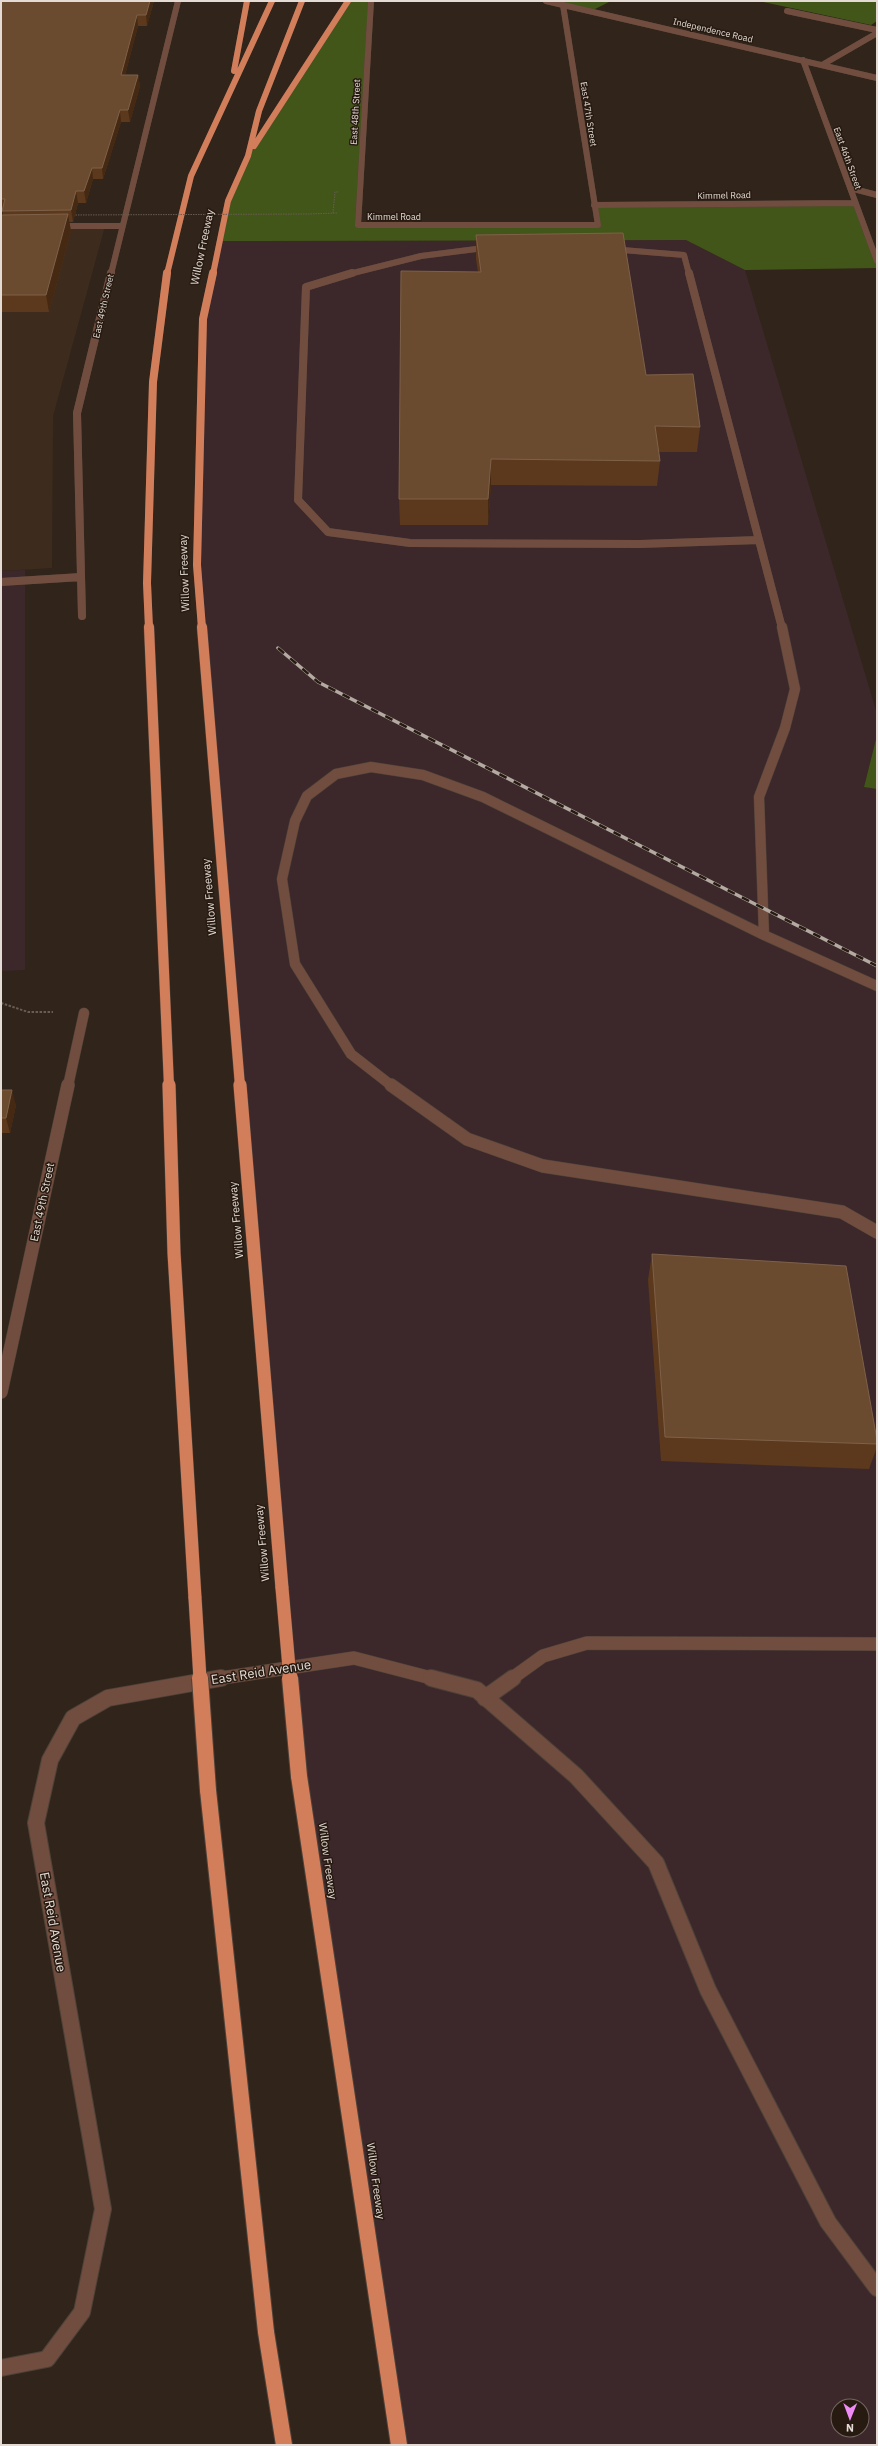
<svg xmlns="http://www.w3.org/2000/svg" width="878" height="2446" font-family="'IBM Plex Sans',sans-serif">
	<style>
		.built { fill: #3d2c1e }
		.industrial { fill: #3c282a; fill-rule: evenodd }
		.green { fill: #435619 }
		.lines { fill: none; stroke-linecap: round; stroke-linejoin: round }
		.minor-far4-casing { stroke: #4d4138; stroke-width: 6 }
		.minor-far3-casing { stroke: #4d4138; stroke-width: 8 }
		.minor-far2-casing { stroke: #4d4138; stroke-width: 11 }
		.minor-far1-casing { stroke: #4d4138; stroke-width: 14 }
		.minor-casing { stroke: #4d4138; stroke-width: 18 }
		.highway-far4-casing { stroke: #4d4138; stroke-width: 6 }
		.highway-far3-casing { stroke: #4d4138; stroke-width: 8 }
		.highway-far2-casing { stroke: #4d4138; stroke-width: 11 }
		.highway-far1-casing { stroke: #4d4138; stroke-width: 14 }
		.highway-casing { stroke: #4d4138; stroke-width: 18 }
		.path-far1 { stroke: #685d54; stroke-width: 1; stroke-dasharray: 1.5 1; stroke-linecap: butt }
		.path { stroke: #685d54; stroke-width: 2; stroke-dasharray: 2.5 1.5; stroke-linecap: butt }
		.minor-far4 { stroke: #704d3f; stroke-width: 6 }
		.minor-far3 { stroke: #704d3f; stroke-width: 8 }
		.minor-far2 { stroke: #704d3f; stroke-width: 10 }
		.minor-far1 { stroke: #704d3f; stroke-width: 13 }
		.minor { stroke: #704d3f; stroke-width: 16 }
		.highway-far4 { stroke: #d37e5b; stroke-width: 6 }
		.highway-far3 { stroke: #d37e5b; stroke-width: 8 }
		.highway-far2 { stroke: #d37e5b; stroke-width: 10 }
		.highway-far1 { stroke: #d37e5b; stroke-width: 13 }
		.highway { stroke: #d37e5b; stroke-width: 16 }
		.rail-casing { stroke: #b3aaa2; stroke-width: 3.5 }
		.rail { stroke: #271a11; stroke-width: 2.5; stroke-dasharray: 8; stroke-linecap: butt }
		.highway-bridge-far1-casing { stroke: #4d4138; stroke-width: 14; stroke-linecap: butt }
		.highway-bridge-casing { stroke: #4d4138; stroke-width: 18; stroke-linecap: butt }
		.path-bridge { stroke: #685d54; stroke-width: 1; stroke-dasharray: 1.5 1; stroke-linecap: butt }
		.highway-bridge-far1 { stroke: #d37e5b; stroke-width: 13 }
		.highway-bridge { stroke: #d37e5b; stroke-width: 16 }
		.wall { fill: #5c391c }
		.shaded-wall { fill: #452913 }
		.building { fill: #6b4b30; stroke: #7e6149 }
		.labels { text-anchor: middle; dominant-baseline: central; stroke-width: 3; stroke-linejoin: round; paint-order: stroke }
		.far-street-label { font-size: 9px; fill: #e3dbd4; stroke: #271a11 }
		.street-label { font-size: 11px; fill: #e3dbd4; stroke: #271a11 }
		.near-street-label { font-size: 13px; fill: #e3dbd4; stroke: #271a11 }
	</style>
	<rect width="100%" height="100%" fill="#31241a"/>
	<path class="built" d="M 105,226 L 53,416 L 52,568 L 1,571 L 1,227 Z"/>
	<path class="industrial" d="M 686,240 L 745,270 L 877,714 L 877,735 L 864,786 L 877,789 L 877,2445 L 399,2445 L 299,1776 L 197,565 L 203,319 L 220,241 ZM 838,2406 L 862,2406 L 862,2430 L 838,2430 Z
		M 25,570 L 25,970 L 1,971 L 1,571 Z"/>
	<path class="green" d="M 348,1 L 371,1 L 358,225 L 598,225 L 594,205 L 854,203 L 877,261 L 877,268 L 745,270 L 686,240 L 220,241 L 228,201 L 248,156 Z
		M 556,1 L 611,1 L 591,11 Z
		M 759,1 L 877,1 L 877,21 L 871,25 Z
		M 877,735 L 877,789 L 864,787 Z"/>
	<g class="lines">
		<g class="minor-far4-casing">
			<path id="minor-far4" d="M 371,1 L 358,225 L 598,225 L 563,5
				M 546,1 L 877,78
				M 787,11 L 877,30
				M 803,60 L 877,261
				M 822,65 L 877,33
				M 850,188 L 877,195
				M 594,205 L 854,203
				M 53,226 L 122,226
				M 610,249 L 684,255 L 689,274
				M 111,274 L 178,1
				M 349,274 L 421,256 L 492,247"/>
		</g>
		<g class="minor-far3-casing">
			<path id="minor-far3" d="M 352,273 L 306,287 L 298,500 L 328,532 L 410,543 L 640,544 L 759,540
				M 689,273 L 782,628
				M 1,582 L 81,577
				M 82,616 L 77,413 L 111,273"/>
		</g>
		<g class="minor-far2-casing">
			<path id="minor-far2" d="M 782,627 L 795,689 L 785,728 L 759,797 L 764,935 L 877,986
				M 68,1086 L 84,1013
				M 392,1086 L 351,1054 L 295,964 L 282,879 L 295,821 L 307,796 L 336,774 L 371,767 L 423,775 L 483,797 L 764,935"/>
		</g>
		<g class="minor-far1-casing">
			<path id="minor-far1" d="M 391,1085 L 467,1139 L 543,1166 L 842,1212 L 877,1232
				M 1,1392 L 68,1085
				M 215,1679 L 354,1658 L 435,1679
				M 511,1679 L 543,1656 L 587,1643 L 877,1644"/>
		</g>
		<g class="minor-casing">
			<path id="minor" d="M 431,1678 L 477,1690 L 576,1776 L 656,1863 L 708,1990 L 828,2222 L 877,2288
				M 485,1698 L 513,1678
				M 1,2368 L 47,2359 L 82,2312 L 103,2209 L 36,1823 L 50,1760 L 73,1718 L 108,1698 L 221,1678"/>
		</g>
		<g class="highway-far4-casing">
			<path id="highway-far4" d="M 234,71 L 247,1
				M 254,146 L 348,1
				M 167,274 L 191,176 L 272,1
				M 213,274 L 228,201 L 248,156 L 259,111 L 302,1"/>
		</g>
		<g class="highway-far3-casing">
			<path id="highway-far3" d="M 149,628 L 147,583 L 153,382 L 167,273
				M 202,628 L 197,565 L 203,319 L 213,273"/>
		</g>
		<g class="highway-far2-casing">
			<path id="highway-far2" d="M 149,627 L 169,1086
				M 202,627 L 240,1086"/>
		</g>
		<g class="highway-far1-casing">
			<path id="highway-far1" d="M 169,1085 L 174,1253 L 195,1598
				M 240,1085 L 282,1588"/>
		</g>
		<g class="highway-casing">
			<path id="highway" d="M 299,1776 L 399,2445
				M 208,1790 L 266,2332 L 284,2445"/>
		</g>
		<path class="path-far1" d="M 333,213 L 335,192 L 338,192
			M 308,214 L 338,213"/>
		<path class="path" d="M 1,1003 L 28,1012 L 53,1012"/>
		<use href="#minor-far4" class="minor-far4"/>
		<use href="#minor-far3" class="minor-far3"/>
		<use href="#minor-far2" class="minor-far2"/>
		<use href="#minor-far1" class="minor-far1"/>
		<use href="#minor" class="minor"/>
		<use href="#highway-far4" class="highway-far4"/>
		<use href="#highway-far3" class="highway-far3"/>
		<use href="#highway-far2" class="highway-far2"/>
		<use href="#highway-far1" class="highway-far1"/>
		<use href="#highway" class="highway"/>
		<g class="rail-casing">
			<path id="rail" d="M 278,648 L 318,682 L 877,966"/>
		</g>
		<use href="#rail" class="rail"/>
		<g class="highway-bridge-far1-casing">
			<path id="highway-bridge-far1" d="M 282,1588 L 290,1679
				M 195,1598 L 200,1679"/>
		</g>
		<g class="highway-bridge-casing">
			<path id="highway-bridge" d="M 200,1678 L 208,1790
				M 290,1678 L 299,1776"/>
		</g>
		<path class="path-bridge" d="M 73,215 L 308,214"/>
		<use href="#highway-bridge-far1" class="highway-bridge-far1"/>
		<use href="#highway-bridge" class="highway-bridge"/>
	</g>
	<path class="wall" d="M 1,1 L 154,1 L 147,26 L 138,26 L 125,75 L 138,75 L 140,86 L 130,122 L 121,122 L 103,179 L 93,179 L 86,203 L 78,203 L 73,222 L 69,222 L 71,231 L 49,312 L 1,312 L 1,215 L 3,215 L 2,211 L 1,211 Z
		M 476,235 L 646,375 L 700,427 L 697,452 L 659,452 L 660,461 L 657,486 L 491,485 L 488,525 L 400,525 L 399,499 L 478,272 L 476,259 Z
		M 1,1090 L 16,1105 L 10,1133 L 1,1133 Z
		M 652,1254 L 877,1440 L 877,1447 L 869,1469 L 661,1461 L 648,1280 Z"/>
	<path class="shaded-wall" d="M 150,1 L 154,1 L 147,26 L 146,15 Z
		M 137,15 L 138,26 L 122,86 L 121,75 Z
		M 138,75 L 140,86 L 130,122 L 128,110 Z
		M 120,110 L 121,122 L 103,179 L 102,168 Z
		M 92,168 L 93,179 L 86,203 L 84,191 Z
		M 76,191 L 78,203 L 73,222 L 71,210 Z
		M 68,214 L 71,231 L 49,312 L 46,295 Z
		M 491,459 L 491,485 L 488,525 L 488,499 Z
		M 12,1090 L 16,1105 L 10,1133 L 6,1118 Z"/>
	<path class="building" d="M 1,1 L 150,1 L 146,15 L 137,15 L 121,75 L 138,75 L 128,110 L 120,110 L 102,168 L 92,168 L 84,191 L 76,191 L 71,210 L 2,211 L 5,199 L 1,199 Z
		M 68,214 L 46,295 L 1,295 L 1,215 Z
		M 623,233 L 646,375 L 693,374 L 700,427 L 655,426 L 660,461 L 491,459 L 488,499 L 399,499 L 401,271 L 481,272 L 476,235 Z
		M 1,1090 L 12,1090 L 6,1118 L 1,1118 Z
		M 652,1254 L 846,1266 L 877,1440 L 877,1444 L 665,1437 Z"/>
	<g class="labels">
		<g class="far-street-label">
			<text transform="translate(713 30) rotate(13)">Independence Road</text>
			<text transform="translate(355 112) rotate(-87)">East 48th Street</text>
			<text transform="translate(589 114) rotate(81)">East 47th Street</text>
			<text transform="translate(848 158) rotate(70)">East 46th Street</text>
			<text transform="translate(724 195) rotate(-1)">Kimmel Road</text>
			<text x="394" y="216">Kimmel Road</text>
			<text transform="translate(103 306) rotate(-77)">East 49th Street</text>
		</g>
		<g class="street-label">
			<text transform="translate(202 247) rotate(-78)">Willow Freeway</text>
			<text transform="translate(184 573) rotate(-92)">Willow Freeway</text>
			<text transform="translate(209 897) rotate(-95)">Willow Freeway</text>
			<text transform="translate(42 1202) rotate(-78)">East 49th Street</text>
			<text transform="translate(236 1220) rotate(-95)">Willow Freeway</text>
			<text transform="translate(262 1543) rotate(-95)">Willow Freeway</text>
			<text transform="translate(328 1861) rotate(82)">Willow Freeway</text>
			<text transform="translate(376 2181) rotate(82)">Willow Freeway</text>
		</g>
		<g class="near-street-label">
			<text transform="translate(261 1672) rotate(-9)">East Reid Avenue</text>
			<text transform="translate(53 1922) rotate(80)">East Reid Avenue</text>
		</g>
	</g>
	<rect width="878" height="2446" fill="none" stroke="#e3dbd4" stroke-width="4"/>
	<g transform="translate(850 2418) rotate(181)"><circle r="19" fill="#271a11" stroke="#72675f"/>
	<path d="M0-3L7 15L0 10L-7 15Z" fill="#ef8bf7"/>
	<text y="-6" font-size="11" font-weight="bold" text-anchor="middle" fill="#e3dbd4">N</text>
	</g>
</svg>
